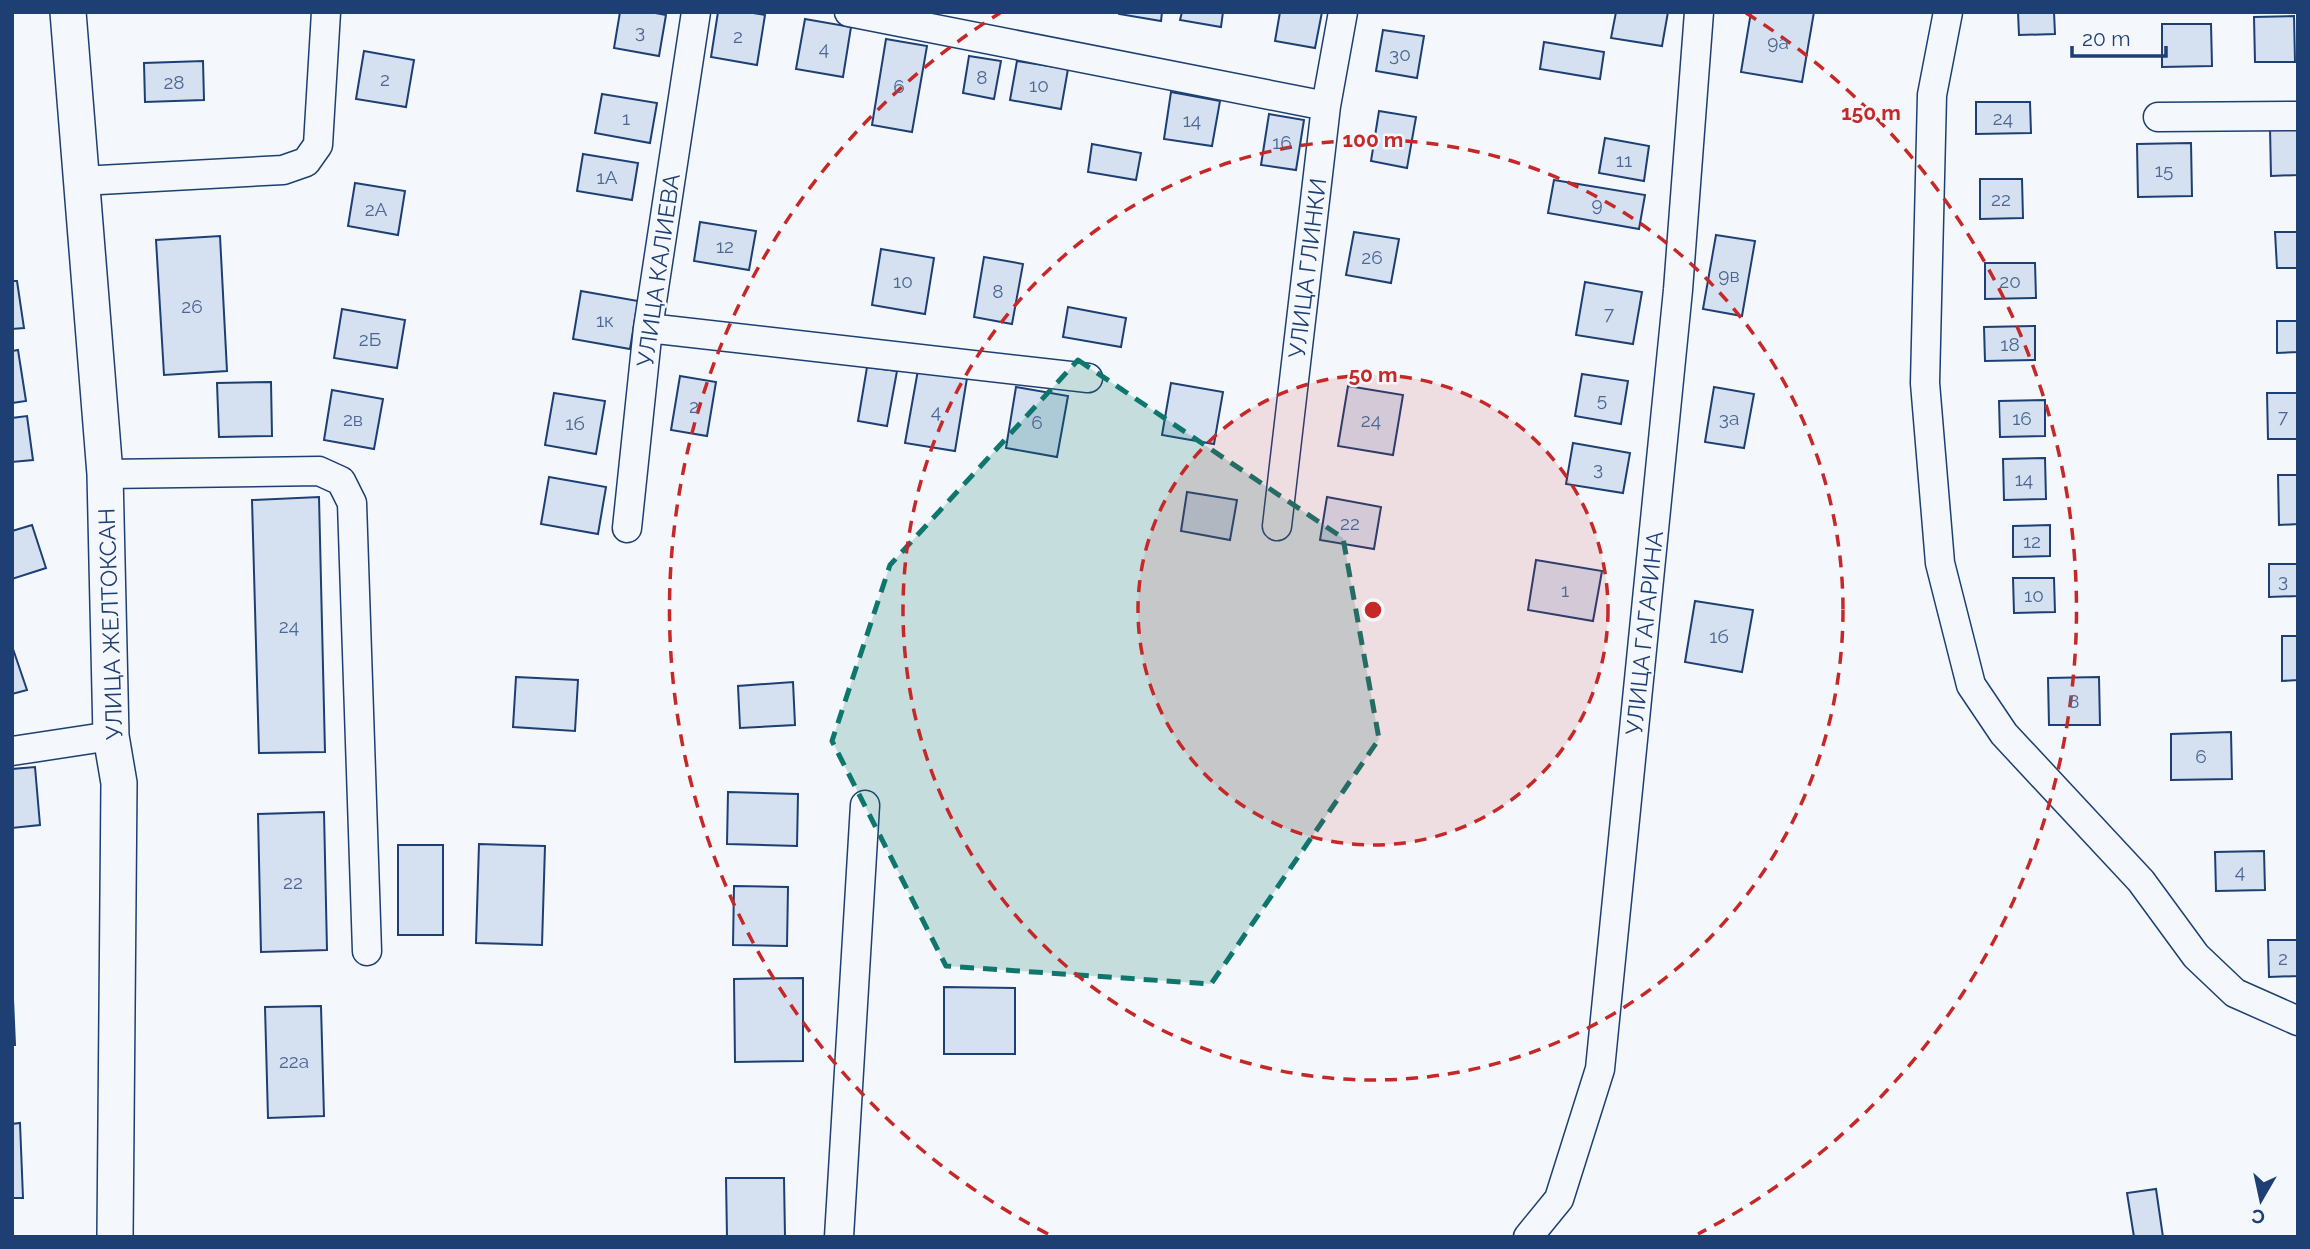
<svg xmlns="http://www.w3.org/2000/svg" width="2310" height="1249" font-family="Raleway,sans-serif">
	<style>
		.building { fill: #d5e0f0; stroke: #1d3f73; stroke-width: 2 }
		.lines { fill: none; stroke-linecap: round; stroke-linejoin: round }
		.minor-casing { stroke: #1d3f73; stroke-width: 31 }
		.tertiary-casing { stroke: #1d3f73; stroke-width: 38 }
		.minor { stroke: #f4f7fb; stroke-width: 28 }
		.tertiary { stroke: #f4f7fb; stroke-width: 35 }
		.marked { fill: #0f766e; fill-opacity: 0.2; stroke: #0f766e; stroke-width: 5; stroke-dasharray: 14 9; stroke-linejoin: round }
		.ring { fill: none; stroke: #c62828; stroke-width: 3.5; stroke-dasharray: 12 9 }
		.labels { text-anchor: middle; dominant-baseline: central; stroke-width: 5; stroke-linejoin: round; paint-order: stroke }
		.number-label { font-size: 19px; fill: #4b6792 }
		.street-label { font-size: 23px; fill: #1d3f73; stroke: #f4f7fb }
		.centre { fill: #c62828; stroke: #f4f7fb; stroke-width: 3.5 }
		.ring-label { font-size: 21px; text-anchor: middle; font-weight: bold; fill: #c62828; stroke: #f4f7fb; stroke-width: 5; stroke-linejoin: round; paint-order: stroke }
	</style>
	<rect width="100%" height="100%" fill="#f4f7fb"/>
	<path class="building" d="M 620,12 L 650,12 L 666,15 L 659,56 L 614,48 Z
		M 718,12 L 747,12 L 765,15 L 757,65 L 711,57 Z
		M 1119,12 L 1162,12 L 1161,21 L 1119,14 Z
		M 1182,12 L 1223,12 L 1221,27 L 1180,20 Z
		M 1280,12 L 1322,12 L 1315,48 L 1275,41 Z
		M 1616,12 L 1668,12 L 1662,46 L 1611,38 Z
		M 1751,12 L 1814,12 L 1802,82 L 1741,72 Z
		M 2018,12 L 2054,12 L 2055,34 L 2019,35 Z
		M 2294,16 L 2295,62 L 2255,62 L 2254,17 Z
		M 805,19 L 851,27 L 843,77 L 796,69 Z
		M 2162,24 L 2211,24 L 2212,66 L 2162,67 Z
		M 1383,30 L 1424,36 L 1417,78 L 1376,71 Z
		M 886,39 L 927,46 L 912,132 L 872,125 Z
		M 1544,42 L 1604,52 L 1600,79 L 1540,69 Z
		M 364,51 L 414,60 L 406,107 L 356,99 Z
		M 969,56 L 1001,61 L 994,99 L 963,93 Z
		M 203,61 L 204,100 L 145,102 L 144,63 Z
		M 1017,61 L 1068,69 L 1061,109 L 1010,100 Z
		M 1171,92 L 1220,101 L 1212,146 L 1164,139 Z
		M 602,94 L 657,103 L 650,143 L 595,133 Z
		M 1976,102 L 2030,102 L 2031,133 L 1976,134 Z
		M 1379,111 L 1416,117 L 1407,168 L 1371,161 Z
		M 1269,114 L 1304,120 L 1296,170 L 1261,165 Z
		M 2298,127 L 2298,175 L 2271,176 L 2270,128 Z
		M 1605,138 L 1649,146 L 1644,181 L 1599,173 Z
		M 2191,143 L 2192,196 L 2138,197 L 2137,144 Z
		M 1092,144 L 1141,153 L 1136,180 L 1088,172 Z
		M 583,154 L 638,163 L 632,200 L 577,191 Z
		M 1980,179 L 2022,179 L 2023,218 L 1980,219 Z
		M 1554,180 L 1645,195 L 1639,229 L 1548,213 Z
		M 355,183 L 405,191 L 398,235 L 348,226 Z
		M 700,222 L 756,231 L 749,270 L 694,261 Z
		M 1354,232 L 1399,239 L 1391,283 L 1346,275 Z
		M 2275,232 L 2298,232 L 2298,268 L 2277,268 Z
		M 1716,235 L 1755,241 L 1742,316 L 1703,309 Z
		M 220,236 L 227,371 L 164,375 L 156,240 Z
		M 881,249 L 934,258 L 925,314 L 872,305 Z
		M 984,257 L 1023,264 L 1012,324 L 974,317 Z
		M 1985,263 L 2035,263 L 2036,298 L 1985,299 Z
		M 12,281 L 17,281 L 24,328 L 12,329 Z
		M 1585,282 L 1642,292 L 1633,344 L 1576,335 Z
		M 581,291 L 638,301 L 630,349 L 573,339 Z
		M 1068,307 L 1126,318 L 1121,347 L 1063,337 Z
		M 342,309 L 405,320 L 397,368 L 334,358 Z
		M 2277,321 L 2298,321 L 2298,352 L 2277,353 Z
		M 2035,326 L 2035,360 L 1985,361 L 1984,327 Z
		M 18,350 L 26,401 L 12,403 L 12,351 Z
		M 867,367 L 897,371 L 887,426 L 858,421 Z
		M 918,370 L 967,378 L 955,451 L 905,443 Z
		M 1582,374 L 1628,381 L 1621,424 L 1575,416 Z
		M 680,376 L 716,382 L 707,436 L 671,430 Z
		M 271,382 L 272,436 L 219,437 L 217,383 Z
		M 1171,383 L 1223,392 L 1214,444 L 1162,435 Z
		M 1348,386 L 1403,395 L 1393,455 L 1338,446 Z
		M 1016,387 L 1068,396 L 1057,457 L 1006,448 Z
		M 1714,387 L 1754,394 L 1744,448 L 1705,442 Z
		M 332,390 L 383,399 L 374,449 L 324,440 Z
		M 554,393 L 605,401 L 596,454 L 545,445 Z
		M 2267,393 L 2298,393 L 2298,439 L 2268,439 Z
		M 2045,400 L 2045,436 L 2000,437 L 1999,401 Z
		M 27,416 L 33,460 L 12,462 L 12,418 Z
		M 1573,443 L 1630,453 L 1623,493 L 1566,484 Z
		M 2045,458 L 2046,499 L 2004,500 L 2003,459 Z
		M 2278,475 L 2298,475 L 2298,524 L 2279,525 Z
		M 549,477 L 606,487 L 598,534 L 541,524 Z
		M 1187,492 L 1237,500 L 1230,540 L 1181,531 Z
		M 319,497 L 325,752 L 259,753 L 252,500 Z
		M 1327,497 L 1381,507 L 1374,549 L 1320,540 Z
		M 32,525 L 46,568 L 12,579 L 12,531 Z
		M 2050,525 L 2050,556 L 2013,557 L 2013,526 Z
		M 1536,560 L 1602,571 L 1593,621 L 1528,610 Z
		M 2269,564 L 2298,564 L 2298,596 L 2269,597 Z
		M 2013,578 L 2054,578 L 2055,612 L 2014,613 Z
		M 1695,601 L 1753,610 L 1742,672 L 1685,662 Z
		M 2282,636 L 2298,636 L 2298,680 L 2282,681 Z
		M 12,646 L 27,690 L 12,694 Z
		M 516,677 L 578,680 L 575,731 L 513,727 Z
		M 2099,677 L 2100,725 L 2049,725 L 2048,678 Z
		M 793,682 L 795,725 L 740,728 L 738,686 Z
		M 2231,732 L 2232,779 L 2171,780 L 2171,734 Z
		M 35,767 L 40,825 L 12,828 L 12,769 Z
		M 728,792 L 798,794 L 797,846 L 727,844 Z
		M 324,812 L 327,950 L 261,952 L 258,814 Z
		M 479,844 L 545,846 L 542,945 L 476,943 Z
		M 398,845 L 443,845 L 443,935 L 398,935 Z
		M 2264,851 L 2265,890 L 2216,891 L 2215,852 Z
		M 734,886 L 788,887 L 787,946 L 733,945 Z
		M 2268,940 L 2298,940 L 2298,976 L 2269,977 Z
		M 12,976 L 15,1045 L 12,1045 Z
		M 803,978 L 803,1061 L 735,1062 L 734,979 Z
		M 944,987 L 1015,988 L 1015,1054 L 944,1054 Z
		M 321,1006 L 324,1116 L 268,1118 L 265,1007 Z
		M 20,1123 L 23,1198 L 12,1198 L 12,1124 Z
		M 726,1178 L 784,1178 L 785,1237 L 727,1237 Z
		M 2156,1189 L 2163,1237 L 2134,1237 L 2127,1193 Z"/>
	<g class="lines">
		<g class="minor-casing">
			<path id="minor" d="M 849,12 L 1326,106
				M 1948,12 L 1932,95 L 1925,383 L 1940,563 L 1971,685 L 2004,734 L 2141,881 L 2196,956 L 2235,993 L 2298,1021
				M 2158,117 L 2298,116
				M 81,181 L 283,170 L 306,162 L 318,145 L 326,12
				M 648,328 L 1088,378
				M 105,474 L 319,471 L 341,481 L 352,503 L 367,951
				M 1277,526 L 1326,106 L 1343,12
				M 627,528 L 648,328 L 696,12
				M 12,751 L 111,736
				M 839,1237 L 865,805
				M 1528,1237 L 1559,1199 L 1600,1069 L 1678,290 L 1699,12"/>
		</g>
		<g class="tertiary-casing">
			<path id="tertiary" d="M 68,12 L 105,474 L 111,736 L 119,783 L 115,1237"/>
		</g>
		<use href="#minor" class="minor"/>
		<use href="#tertiary" class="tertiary"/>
	</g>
	<path class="marked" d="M 1078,360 L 1343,538 L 1379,739 L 1211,984 L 946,966 L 832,741 L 890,565 Z"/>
	<circle cx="1373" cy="610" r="235" fill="#c62828" fill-opacity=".12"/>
	<g class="ring">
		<circle cx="1373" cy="610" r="235"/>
		<circle cx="1373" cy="610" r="470"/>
		<path d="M1048 1234A704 704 0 0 1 1000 13M1746 13A704 704 0 0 1 1698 1234"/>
	</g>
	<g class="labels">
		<g class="number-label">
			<text x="640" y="31">3</text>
			<text x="738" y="36">2</text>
			<text x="1778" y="42">9а</text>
			<text x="824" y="48">4</text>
			<text x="1400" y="54">30</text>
			<text x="982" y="77">8</text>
			<text x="385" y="79">2</text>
			<text x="174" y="82">28</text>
			<text x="1039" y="85">10</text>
			<text x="899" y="86">6</text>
			<text x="626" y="118">1</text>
			<text x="2003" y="118">24</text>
			<text x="1192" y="120">14</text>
			<text x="1282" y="142">16</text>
			<text x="1624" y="160">11</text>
			<text x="2164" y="170">15</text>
			<text x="607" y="177">1А</text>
			<text x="2001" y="199">22</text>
			<text x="1597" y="204">9</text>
			<text x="376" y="209">2А</text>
			<text x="725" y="246">12</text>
			<text x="1372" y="257">26</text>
			<text x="1729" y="275">9в</text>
			<text x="903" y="281">10</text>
			<text x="2010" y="281">20</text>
			<text x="998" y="291">8</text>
			<text x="192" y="306">26</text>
			<text x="1609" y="313">7</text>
			<text x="605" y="320">1к</text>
			<text x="370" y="339">2Б</text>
			<text x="2010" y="344">18</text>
			<text x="1602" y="399">5</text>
			<text x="694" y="406">2</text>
			<text x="936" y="411">4</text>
			<text x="2283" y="416">7</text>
			<text x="1729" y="418">3а</text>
			<text x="2022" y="418">16</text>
			<text x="353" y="419">2в</text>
			<text x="1371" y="420">24</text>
			<text x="1037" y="422">6</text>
			<text x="575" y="423">1б</text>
			<text x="1598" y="468">3</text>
			<text x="2024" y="479">14</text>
			<text x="1350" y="523">22</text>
			<text x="2032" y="541">12</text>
			<text x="2283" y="580">3</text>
			<text x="1565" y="590">1</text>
			<text x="2034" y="595">10</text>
			<text x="289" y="626">24</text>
			<text x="1719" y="636">1б</text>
			<text x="2074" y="701">8</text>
			<text x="2201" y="756">6</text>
			<text x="2240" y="871">4</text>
			<text x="293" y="882">22</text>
			<text x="2283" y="958">2</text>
			<text x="294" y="1061">22а</text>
		</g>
		<g class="street-label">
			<text transform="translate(1307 268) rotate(-83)">УЛИЦА ГЛИНКИ</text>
			<text transform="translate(658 270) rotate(-82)">УЛИЦА КАЛИЕВА</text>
			<text transform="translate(110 624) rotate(-92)">УЛИЦА ЖЕЛТОКСАН</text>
			<text transform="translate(1644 633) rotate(-84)">УЛИЦА ГАГАРИНА</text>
		</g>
	</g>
	<circle cx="1373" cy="610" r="10" class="centre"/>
	<g class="ring-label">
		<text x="1871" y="120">150 m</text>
		<text x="1373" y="147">100 m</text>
		<text x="1373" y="382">50 m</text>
	</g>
	<rect width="2310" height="1249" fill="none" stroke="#1d3f73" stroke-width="28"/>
	<g transform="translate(2261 1200) rotate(189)" stroke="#f4f7fb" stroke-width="5" paint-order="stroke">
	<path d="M0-5L12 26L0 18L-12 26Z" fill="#1d3f73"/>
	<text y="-10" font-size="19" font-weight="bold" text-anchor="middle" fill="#1d3f73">С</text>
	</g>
	<path d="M2072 46v10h94v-10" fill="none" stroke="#1d3f73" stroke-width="3.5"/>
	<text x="2082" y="46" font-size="21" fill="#1d3f73" stroke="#f4f7fb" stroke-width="5" paint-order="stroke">20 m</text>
</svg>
